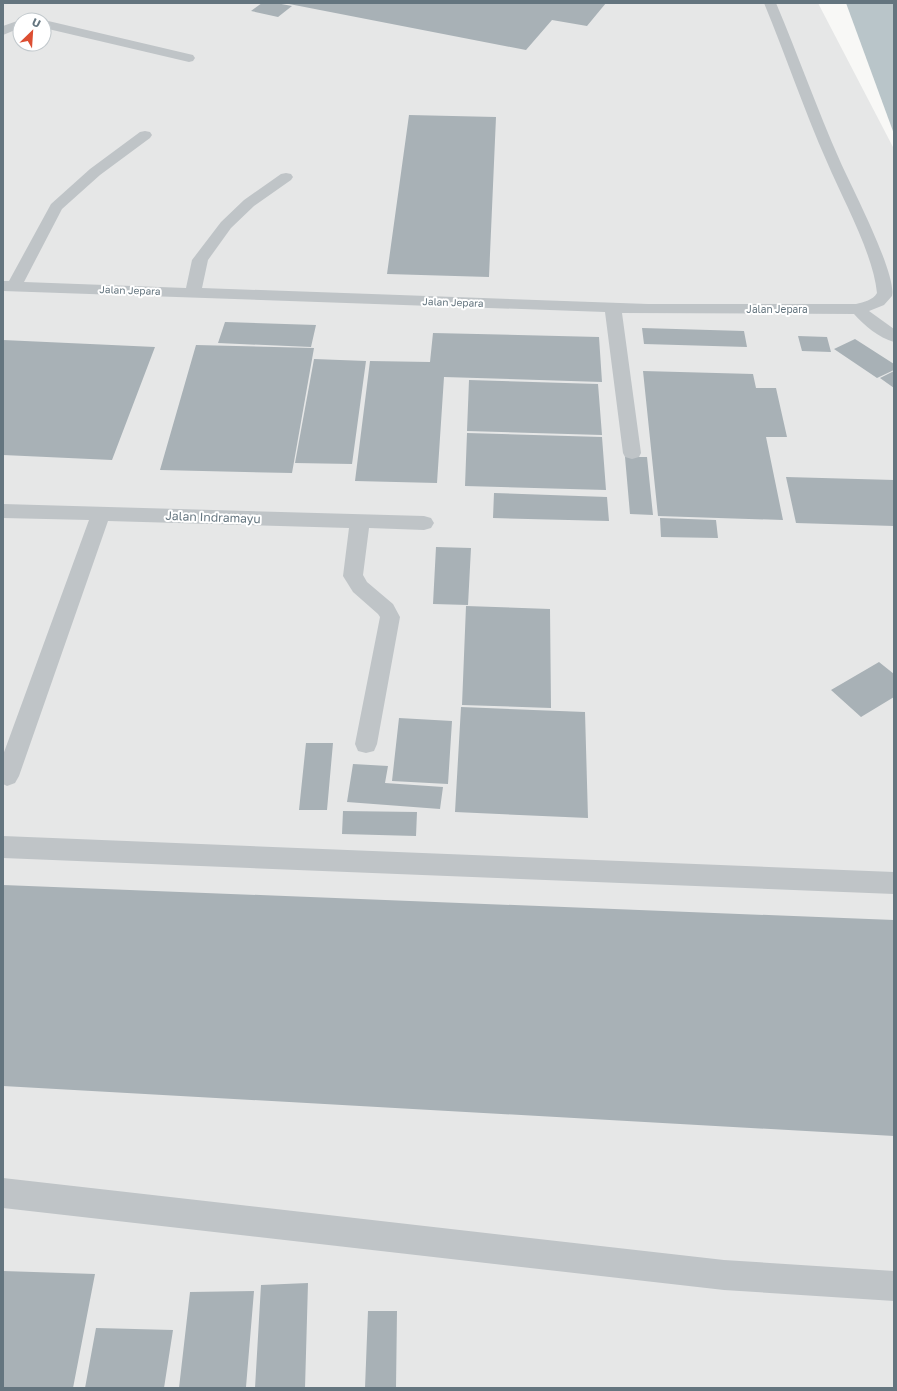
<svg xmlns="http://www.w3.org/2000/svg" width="897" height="1391" font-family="'Golos Text',sans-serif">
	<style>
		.built { fill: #e6e7e7; fill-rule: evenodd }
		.water { fill: #b9c5c9 }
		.building { fill: #a8b1b6 }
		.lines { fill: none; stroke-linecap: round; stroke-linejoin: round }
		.minor { fill: #bfc4c7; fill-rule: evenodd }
		.labels { text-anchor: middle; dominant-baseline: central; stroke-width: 4; stroke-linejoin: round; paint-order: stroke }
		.far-street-label { font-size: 10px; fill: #64757f; stroke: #fff }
		.street-label { font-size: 12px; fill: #64757f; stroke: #fff }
	</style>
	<rect width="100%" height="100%" fill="#f8f8f6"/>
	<path class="built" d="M 3,3 L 818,3 L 894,149 L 894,1388 L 3,1388 ZM 20,20 L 44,20 L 44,44 L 20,44 Z"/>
	<path class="water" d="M 846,3 L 894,3 L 894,134 Z"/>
	<path class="building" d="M 262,3 L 276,3 L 292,6 L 278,17 L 251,11 Z
		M 284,3 L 606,3 L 587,26 L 552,20 L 526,50 Z
		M 409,115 L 496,117 L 489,277 L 387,274 Z
		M 225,322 L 316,325 L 311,347 L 218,343 Z
		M 642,328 L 744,331 L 747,347 L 644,344 Z
		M 433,333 L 599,337 L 602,382 L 444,377 L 437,483 L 355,481 L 370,361 L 430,362 Z
		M 798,336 L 827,337 L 831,352 L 802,351 Z
		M 855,339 L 894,364 L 894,370 L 877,378 L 834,349 Z
		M 3,340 L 155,347 L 112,460 L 3,455 Z
		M 196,345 L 314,348 L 292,473 L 160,470 Z
		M 314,359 L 366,361 L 352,464 L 295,463 Z
		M 643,371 L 753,374 L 756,388 L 776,388 L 787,437 L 766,437 L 783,520 L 658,516 Z
		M 894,371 L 894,388 L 880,378 Z
		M 469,380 L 598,384 L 602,435 L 467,431 Z
		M 467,433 L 602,437 L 606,490 L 465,486 Z
		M 625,457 L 647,457 L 653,515 L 630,514 Z
		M 786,477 L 894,480 L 894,526 L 796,523 Z
		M 494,493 L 607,497 L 609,521 L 493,518 Z
		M 660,518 L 716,520 L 718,538 L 661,537 Z
		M 436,547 L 471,548 L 468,605 L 433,604 Z
		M 466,606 L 550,609 L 551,708 L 462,705 Z
		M 879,662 L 894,674 L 894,697 L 861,717 L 831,690 Z
		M 461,707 L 585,712 L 588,818 L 455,812 Z
		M 399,718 L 452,721 L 448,784 L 392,781 Z
		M 306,743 L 333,743 L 327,810 L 299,810 Z
		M 353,764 L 388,766 L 385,783 L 443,787 L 440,809 L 347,802 Z
		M 343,811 L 417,812 L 416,836 L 342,834 Z
		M 3,885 L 894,920 L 894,1136 L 3,1086 Z
		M 3,1271 L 95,1274 L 73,1388 L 3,1388 Z
		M 308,1283 L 305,1388 L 255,1388 L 261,1285 Z
		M 254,1291 L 246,1387 L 179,1388 L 190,1292 Z
		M 368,1311 L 397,1311 L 396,1388 L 365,1388 Z
		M 96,1328 L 173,1330 L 164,1388 L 85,1388 Z"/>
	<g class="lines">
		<path class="minor" d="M 764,3 L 776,3 C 798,55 817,109 840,161 C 851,186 897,274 892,296 L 884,305 L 869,311 L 894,329 L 894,342 C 879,338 864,325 854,314 L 622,313 L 641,453 L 639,457 L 632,459 L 625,457 L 623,453 L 605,312 L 3,291 L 3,281 L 9,281 L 51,204 L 90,169 L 140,132 L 145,131 L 150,132 L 152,135 L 150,138 L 100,175 L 62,209 L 24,282 L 186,288 L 192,260 L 221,222 L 244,200 L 281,174 L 286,173 L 291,174 L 293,177 L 291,180 L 254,206 L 231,228 L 208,260 L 202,288 L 648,304 L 856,304 C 864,302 873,300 877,293 C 873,253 843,200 827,162 C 804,110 786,56 764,3 Z
			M 20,20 L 20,28 L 3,35 L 3,26 Z
			M 44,20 L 193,55 L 195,58 L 193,61 L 189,62 L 44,28 Z
			M 3,504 L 424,516 L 431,518 L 434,523 L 431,528 L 424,530 L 369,528 L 363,575 L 367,582 L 393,604 L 400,617 L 377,744 L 374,751 L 366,753 L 358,751 L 355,744 L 380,617 L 378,614 L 353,592 L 343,576 L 349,528 L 108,521 L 19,776 L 15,783 L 7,786 L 3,784 L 3,755 L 89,520 L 3,518 Z
			M 3,836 L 894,872 L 894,894 L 3,858 Z
			M 3,1178 L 724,1260 L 894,1271 L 894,1301 L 724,1290 L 3,1208 Z"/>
	</g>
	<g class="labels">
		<g class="far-street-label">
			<text transform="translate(130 290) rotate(2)">Jalan Jepara</text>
			<text transform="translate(453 302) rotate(2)">Jalan Jepara</text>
			<text x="777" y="309">Jalan Jepara</text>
		</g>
		<g class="street-label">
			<text transform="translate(213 517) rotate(2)">Jalan Indramayu</text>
		</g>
	</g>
	<rect width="897" height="1391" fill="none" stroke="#64757f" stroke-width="8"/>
	<g transform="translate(32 32) rotate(25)"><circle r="19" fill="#ffffff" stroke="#c1c8cc"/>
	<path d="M0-3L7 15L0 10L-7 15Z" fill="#dc4e32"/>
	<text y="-6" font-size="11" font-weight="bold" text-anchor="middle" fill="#64757f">U</text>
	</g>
</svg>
